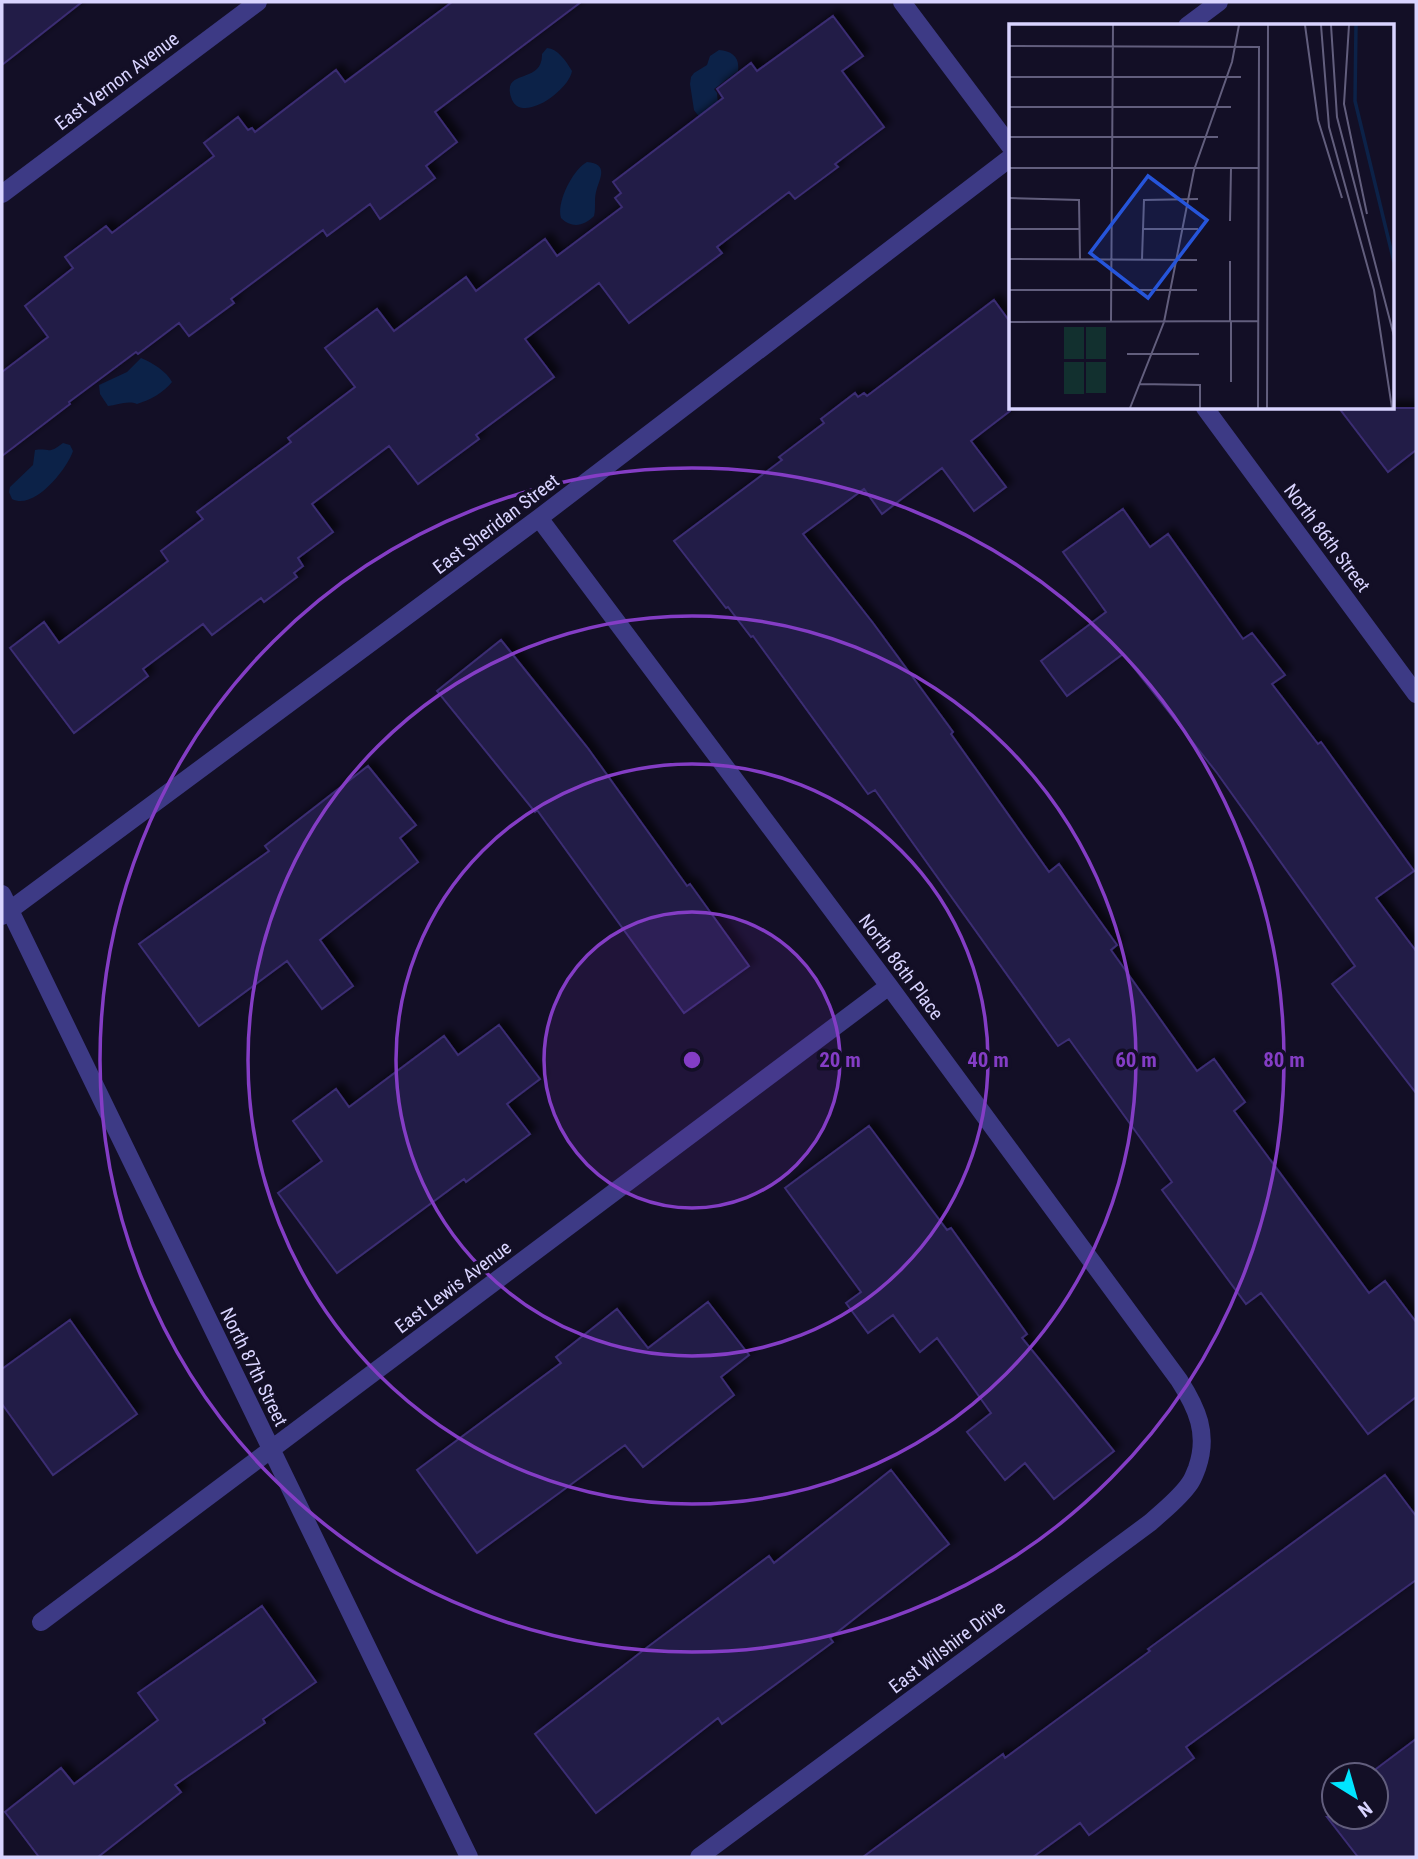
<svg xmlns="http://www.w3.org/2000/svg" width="1418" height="1859" font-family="'Roboto Condensed',sans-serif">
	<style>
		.water { fill: #0c2248 }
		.building { fill: #241b47; stroke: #3b2d73; stroke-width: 2; filter: url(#shadow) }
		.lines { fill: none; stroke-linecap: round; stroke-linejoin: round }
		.minor { stroke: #3d3a85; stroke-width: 18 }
		.ring { fill: none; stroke: #843dc5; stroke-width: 3.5 }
		.labels { text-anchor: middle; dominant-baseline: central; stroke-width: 7; stroke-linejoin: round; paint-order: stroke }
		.street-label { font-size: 19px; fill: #d9d4ff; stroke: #130f26 }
		.inset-river { fill: none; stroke: #0c2248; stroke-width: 3.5 }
		.inset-road { fill: none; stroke: #625e7d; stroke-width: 2 }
		.view { fill: #2655da; fill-opacity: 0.15; stroke: #2655da; stroke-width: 3.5 }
		.inset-edge { fill: none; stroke: #d9d4ff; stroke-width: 3.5 }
		.centre { fill: #843dc5; stroke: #130f26; stroke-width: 3.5 }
		.ring-label { font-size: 21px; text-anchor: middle; font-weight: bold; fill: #843dc5; stroke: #130f26; stroke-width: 7; stroke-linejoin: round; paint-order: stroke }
	</style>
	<defs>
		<filter id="shadow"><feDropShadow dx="6" dy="-6" stdDeviation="3.5" flood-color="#0009"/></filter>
	</defs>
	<rect width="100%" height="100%" fill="#130f26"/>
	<path class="water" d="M 547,48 C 558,49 566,61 572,71 C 569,91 519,126 511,97 C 502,68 543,85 542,54 Z
		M 719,50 C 732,51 740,57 738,71 L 714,89 L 717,93 L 718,104 L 700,118 L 694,110 L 690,84 L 691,77 L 694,73 L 707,65 L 710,56 Z
		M 587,162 C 610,164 599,179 596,192 C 594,200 596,208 594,216 C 584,226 572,229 561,218 C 556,203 573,169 587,162 Z
		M 141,358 C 153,363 166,371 172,382 C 163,393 150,400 137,404 C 128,400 117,405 108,406 L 100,394 L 99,385 L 127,372 Z
		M 63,443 L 70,445 L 73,451 C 67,469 34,511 12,499 L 9,492 L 10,487 L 33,465 L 35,450 C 51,448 47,455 63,443 Z"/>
	<path class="building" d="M 2,2 L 82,2 L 2,65 Z
		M 452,2 L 581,2 L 435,112 L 457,142 L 426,166 L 435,178 L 380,219 L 370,204 L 327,236 L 323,230 L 231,299 L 234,303 L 189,336 L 179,323 L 138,354 L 136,352 L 69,402 L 70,404 L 2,456 L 2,372 L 48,337 L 25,306 L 73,268 L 65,257 L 106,226 L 112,233 L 214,156 L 204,143 L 238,117 L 248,130 L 252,128 L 255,132 L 336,70 L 345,82 Z
		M 833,16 L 863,56 L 842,71 L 884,127 L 835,164 L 838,167 L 795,199 L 789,192 L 717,247 L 722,253 L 629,323 L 599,283 L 525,339 L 554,377 L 476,435 L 479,439 L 418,484 L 389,446 L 312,504 L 333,532 L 298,558 L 303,566 L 294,573 L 297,577 L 264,602 L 261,598 L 212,635 L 203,624 L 143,669 L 148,676 L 74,733 L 10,648 L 44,622 L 59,643 L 168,561 L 161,551 L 203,519 L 197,512 L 291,442 L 288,438 L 355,387 L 325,348 L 377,309 L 394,331 L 466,277 L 476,291 L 545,239 L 557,256 L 622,207 L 615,198 L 621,193 L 613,182 L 723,98 L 717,89 L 751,63 L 757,71 Z
		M 994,300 L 1010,322 L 1010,411 L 971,441 L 1006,487 L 974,511 L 942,468 L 882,514 L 864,489 L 803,534 L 873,623 L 953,732 L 951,734 L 1049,872 L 1059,864 L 1117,945 L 1111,950 L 1197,1071 L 1214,1059 L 1245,1102 L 1234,1111 L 1369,1293 L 1385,1281 L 1416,1322 L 1416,1397 L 1368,1434 L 1261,1293 L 1246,1304 L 1162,1190 L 1172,1182 L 1069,1039 L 1058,1046 L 875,790 L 868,794 L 753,636 L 751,637 L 728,607 L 726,608 L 674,541 L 782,460 L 779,457 L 824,423 L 821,419 L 855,393 L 858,397 L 864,393 L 867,396 Z
		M 1339,408 L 1416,408 L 1416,450 L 1388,472 Z
		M 1123,509 L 1150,547 L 1168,534 L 1243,639 L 1252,633 L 1285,675 L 1272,684 L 1318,744 L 1321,742 L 1414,871 L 1376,898 L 1416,951 L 1416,1093 L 1332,984 L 1355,966 L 1217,773 L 1123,654 L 1067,696 L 1041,661 L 1106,612 L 1063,552 Z
		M 501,640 L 587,747 L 687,886 L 690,884 L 749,966 L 684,1013 L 537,810 L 535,812 L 437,691 Z
		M 368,766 L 416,825 L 400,838 L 418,862 L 320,940 L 353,986 L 322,1009 L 287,961 L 199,1026 L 139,944 L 269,851 L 265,846 Z
		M 499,1025 L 540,1079 L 507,1104 L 530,1134 L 466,1182 L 464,1179 L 337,1273 L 278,1193 L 322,1161 L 293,1121 L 336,1089 L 349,1107 L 444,1036 L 458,1055 Z
		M 869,1126 L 947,1230 L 951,1228 L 1027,1334 L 1022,1338 L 1114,1451 L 1054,1499 L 1025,1463 L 1005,1480 L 967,1432 L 991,1413 L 937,1338 L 920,1352 L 893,1315 L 868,1333 L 846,1303 L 861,1292 L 785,1188 Z
		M 708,1302 L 749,1355 L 721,1377 L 734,1395 L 643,1467 L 625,1445 L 477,1553 L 417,1470 L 561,1363 L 556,1357 L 617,1309 L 648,1348 Z
		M 70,1320 L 137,1414 L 53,1475 L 2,1404 L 2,1369 Z
		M 891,1470 L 949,1544 L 830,1638 L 833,1642 L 722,1724 L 718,1718 L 596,1813 L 535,1734 L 645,1649 L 769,1556 L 774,1563 Z
		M 1385,1475 L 1416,1516 L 1416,1580 L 1186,1747 L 1194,1758 L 1089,1835 L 1080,1823 L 1033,1857 L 863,1857 L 1003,1754 L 1005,1758 L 1150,1651 L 1148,1649 Z
		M 262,1606 L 316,1682 L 263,1719 L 265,1723 L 175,1785 L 181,1792 L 98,1857 L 39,1857 L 5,1812 L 61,1768 L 74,1784 L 158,1720 L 138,1693 Z
		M 1416,1739 L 1416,1857 L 1358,1857 L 1327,1817 L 1376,1817 L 1376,1769 Z"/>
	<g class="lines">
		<path class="minor" d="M 902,2 L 1010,146
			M 1187,26 L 1219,2
			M 2,194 L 258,2
			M 1205,408 L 1416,694
			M 539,518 L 889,986 L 1179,1380 C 1197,1408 1209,1434 1197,1468 C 1195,1473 1193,1479 1190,1483 C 1180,1498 1164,1510 1151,1522 L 699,1857
			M 2,894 L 469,1857
			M 2,916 L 539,518 L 1010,158
			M 41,1622 L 889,986"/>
	</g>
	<circle cx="692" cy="1060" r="148" fill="#843dc5" fill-opacity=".12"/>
	<g class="ring">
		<circle cx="692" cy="1060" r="148"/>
		<circle cx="692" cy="1060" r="296"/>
		<circle cx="692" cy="1060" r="444"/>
		<circle cx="692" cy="1060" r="592"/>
	</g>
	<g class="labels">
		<g class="street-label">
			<text transform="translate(117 81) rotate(-37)">East Vernon Avenue</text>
			<text transform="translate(496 524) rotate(-37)">East Sheridan Street</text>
			<text transform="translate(1327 538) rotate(53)">North 86th Street</text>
			<text transform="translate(901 967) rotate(53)">North 86th Place</text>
			<text transform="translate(453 1287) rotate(-37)">East Lewis Avenue</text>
			<text transform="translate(254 1367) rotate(64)">North 87th Street</text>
			<text transform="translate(947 1647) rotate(-37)">East Wilshire Drive</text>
		</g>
	</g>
	<g transform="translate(1009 24)">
		<rect width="385" height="385" fill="#130f26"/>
		<path d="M 55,303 L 75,303 L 75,335 L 55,335 ZM 77,303 L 97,303 L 97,335 L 77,335 ZM 55,338 L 75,338 L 75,370 L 55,370 ZM 77,338 L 97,338 L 97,369 L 77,369 Z" fill="#12302f"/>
		<path class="inset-river" d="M 347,1 L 346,77 L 385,238"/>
		<path class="inset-road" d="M 296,1 L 309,96 L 333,174M 312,1 L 320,103 L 365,266 L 383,384M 322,1 L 328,93 L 385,312M 340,1 L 335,80 L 358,190M 0,22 L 250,23 L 249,384M 0,53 L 232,53M 0,83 L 222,83M 0,113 L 209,113M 0,144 L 250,144M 0,174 L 70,176 L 71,235M 221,197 L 222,144M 0,205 L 71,205M 133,205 L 189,205M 0,235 L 188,236M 133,235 L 135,176 L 189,175M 0,266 L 188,266M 221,297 L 221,237M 0,298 L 250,297M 102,298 L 104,1M 118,330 L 190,330M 222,358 L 222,297M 130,360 L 191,361 L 191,384M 121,384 L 155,298 L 185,146 L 223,38 L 230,1M 258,384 L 259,1"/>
		<path class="view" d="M 139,152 L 198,196 L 139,274 L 81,229 Z"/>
		<rect width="385" height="385" class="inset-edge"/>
	</g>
	<circle cx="692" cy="1060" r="10" class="centre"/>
	<g class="ring-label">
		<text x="840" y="1067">20 m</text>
		<text x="988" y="1067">40 m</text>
		<text x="1136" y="1067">60 m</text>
		<text x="1284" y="1067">80 m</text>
	</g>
	<rect width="1418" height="1859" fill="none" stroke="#d9d4ff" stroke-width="7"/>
	<g transform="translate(1355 1796) rotate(143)"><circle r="33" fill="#130f26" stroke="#625e7d" stroke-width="2"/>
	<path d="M0-5L12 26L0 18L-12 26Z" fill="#00e5ff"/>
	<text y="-10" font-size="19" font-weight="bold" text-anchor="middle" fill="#d9d4ff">N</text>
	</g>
</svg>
